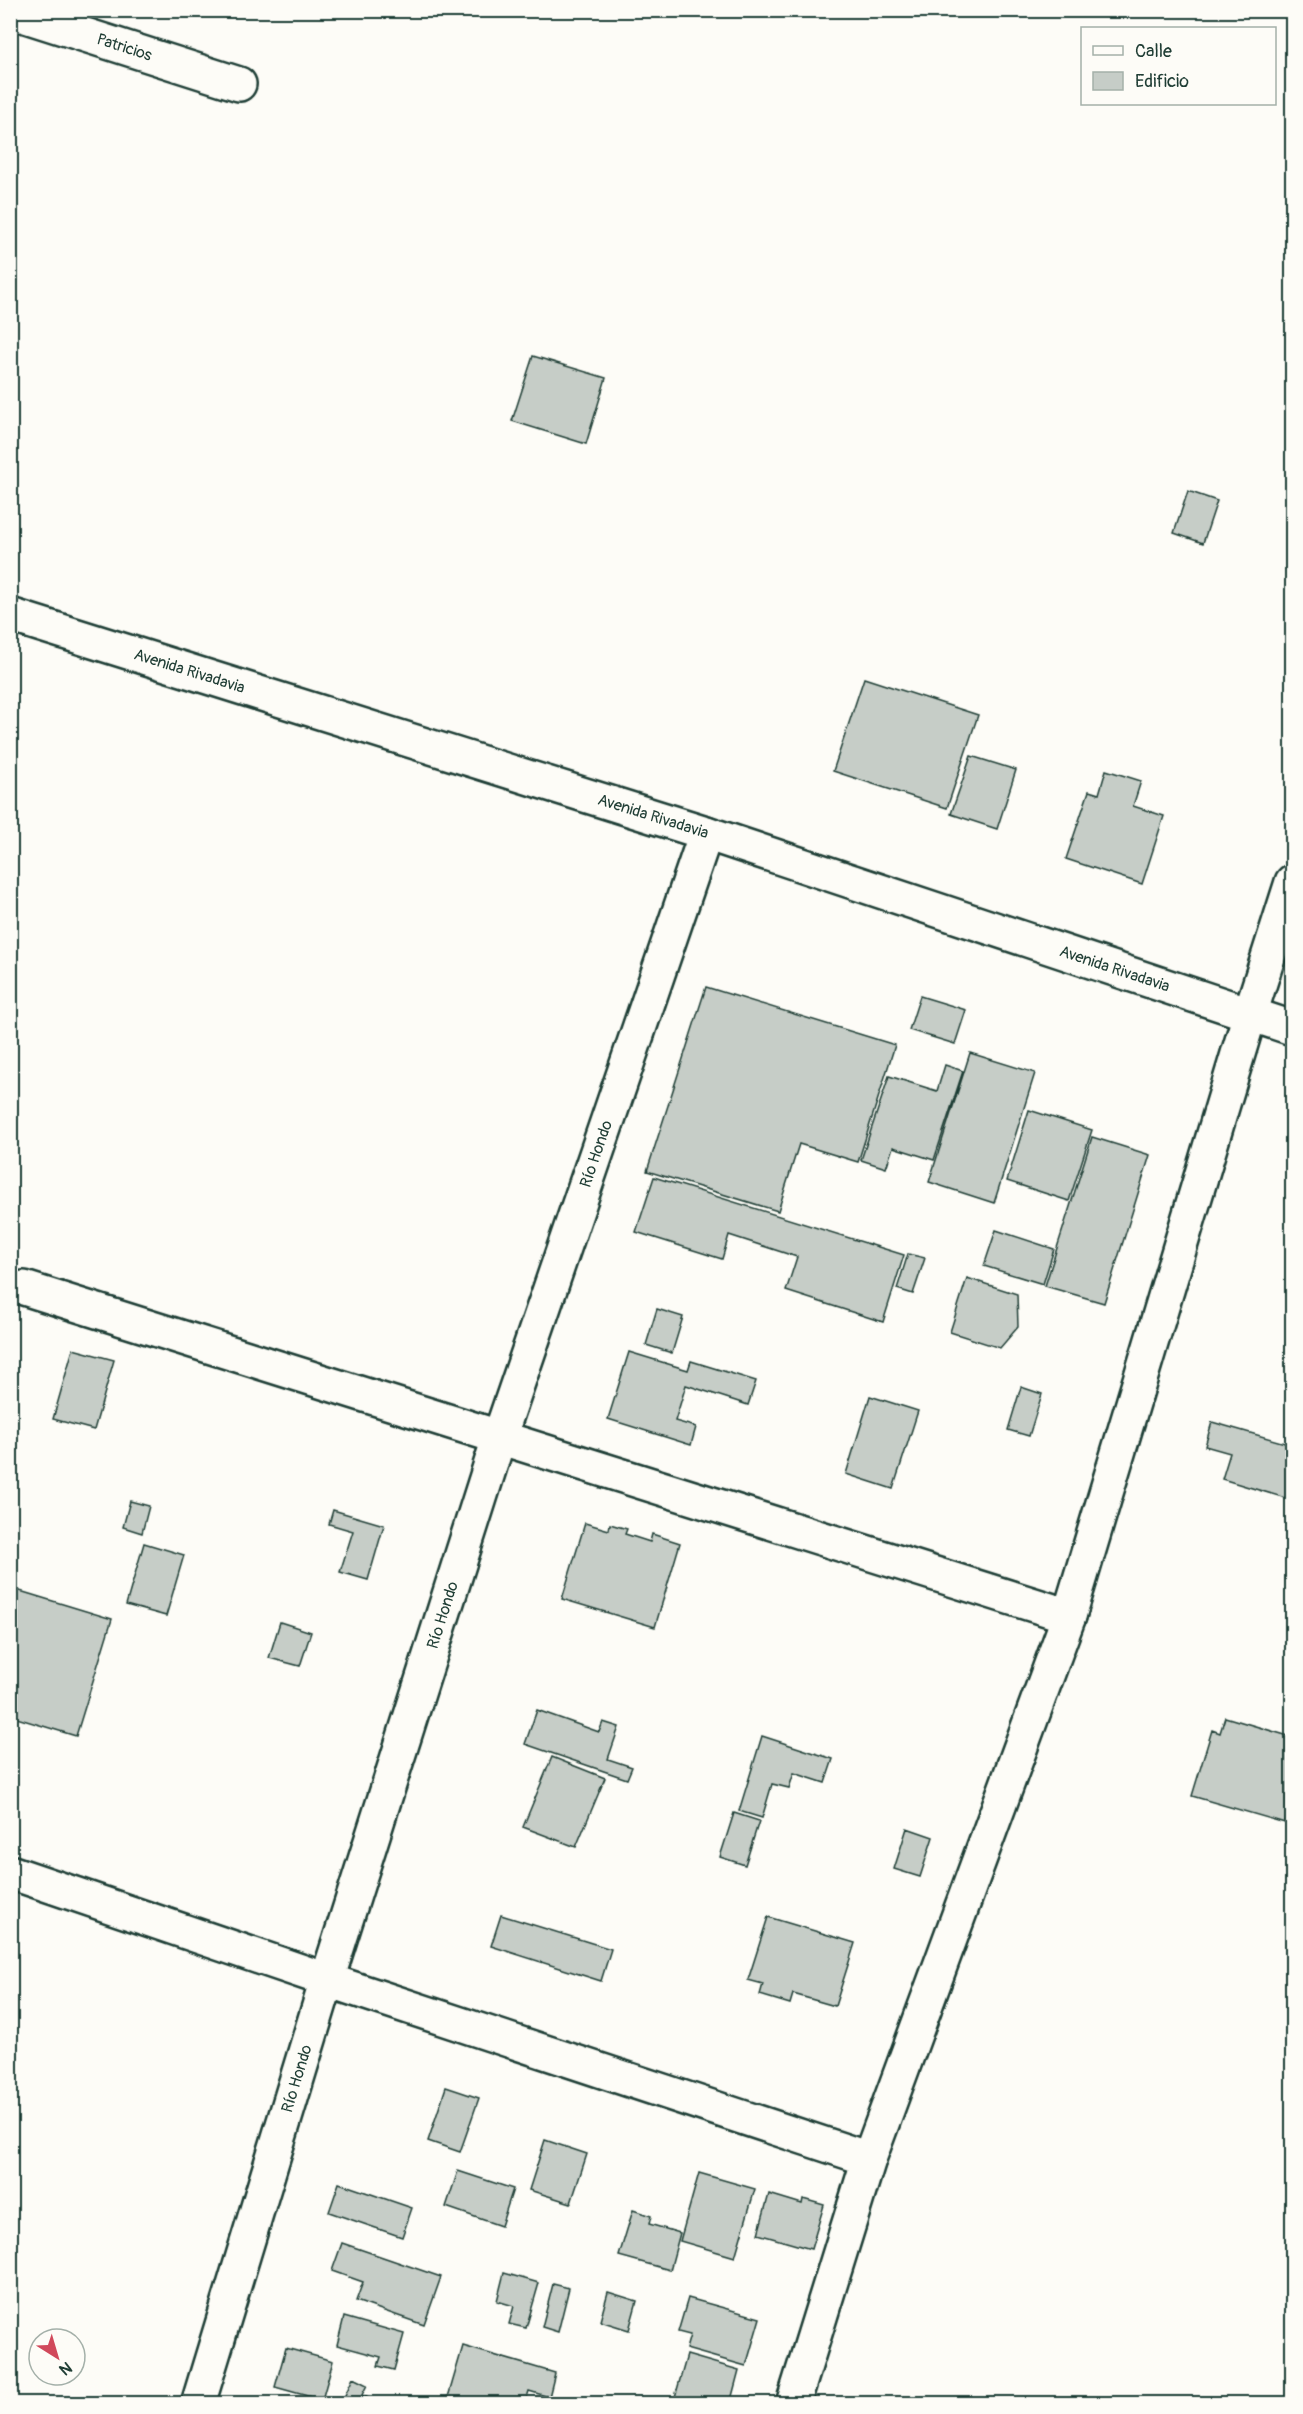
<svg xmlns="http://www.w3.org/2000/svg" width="1303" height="2414" font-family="Pangolin,sans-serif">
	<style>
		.building { fill: #c6cdc7; stroke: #1f3d34; stroke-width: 1.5 }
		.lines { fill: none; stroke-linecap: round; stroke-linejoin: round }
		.minor-casing { stroke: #1f3d34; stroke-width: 38 }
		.major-casing { stroke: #1f3d34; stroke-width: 38 }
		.minor { stroke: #fdfcf7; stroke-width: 33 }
		.major { stroke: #fdfcf7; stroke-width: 33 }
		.labels { text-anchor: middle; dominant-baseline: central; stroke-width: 4.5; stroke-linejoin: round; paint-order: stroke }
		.street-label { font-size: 16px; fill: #1f3d34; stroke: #fdfcf7 }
	</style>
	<rect width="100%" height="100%" fill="#fdfcf7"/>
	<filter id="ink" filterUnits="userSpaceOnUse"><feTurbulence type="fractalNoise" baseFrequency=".0167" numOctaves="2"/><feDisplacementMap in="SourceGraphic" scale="12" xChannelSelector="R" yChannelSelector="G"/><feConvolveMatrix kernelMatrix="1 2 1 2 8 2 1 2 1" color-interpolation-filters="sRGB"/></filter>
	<g filter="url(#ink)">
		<path class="building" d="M 533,356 L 606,378 L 586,444 L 512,421 Z
			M 1188,491 L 1217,501 L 1203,543 L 1174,533 Z
			M 864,678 L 978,715 L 947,808 L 833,771 Z
			M 971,756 L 1016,770 L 997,829 L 951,814 Z
			M 1106,770 L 1141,781 L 1133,806 L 1164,816 L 1142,884 L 1066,859 L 1089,791 L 1099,794 Z
			M 706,987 L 895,1045 L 858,1162 L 799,1144 L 778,1211 L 647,1171 Z
			M 920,996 L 966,1010 L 955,1044 L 909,1030 Z
			M 970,1053 L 1035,1073 L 994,1203 L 929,1182 Z
			M 945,1065 L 963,1071 L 934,1160 L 893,1147 L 886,1168 L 861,1160 L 889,1076 L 937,1091 Z
			M 1029,1110 L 1092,1130 L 1069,1201 L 1007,1181 Z
			M 1092,1137 L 1150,1155 L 1104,1303 L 1045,1286 Z
			M 654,1177 L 904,1255 L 883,1322 L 786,1291 L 797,1257 L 729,1235 L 722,1259 L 636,1232 Z
			M 996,1230 L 1054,1249 L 1043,1284 L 984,1266 Z
			M 908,1254 L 925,1258 L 913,1294 L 897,1289 Z
			M 967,1278 L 1017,1294 L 1018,1327 L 1000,1348 L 950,1332 Z
			M 657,1309 L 683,1317 L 672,1353 L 646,1345 Z
			M 73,1349 L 114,1360 L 94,1430 L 53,1419 Z
			M 629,1352 L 688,1370 L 691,1361 L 756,1381 L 748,1405 L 686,1385 L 675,1421 L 696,1427 L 691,1445 L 608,1419 Z
			M 1021,1387 L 1042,1394 L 1029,1436 L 1008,1430 Z
			M 870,1396 L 918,1411 L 893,1489 L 846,1474 Z
			M 1212,1422 L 1292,1445 L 1292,1500 L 1222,1479 L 1230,1453 L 1205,1446 Z
			M 130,1501 L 149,1506 L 142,1533 L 123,1527 Z
			M 333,1510 L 384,1525 L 368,1580 L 340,1572 L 353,1531 L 329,1524 Z
			M 585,1523 L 609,1530 L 610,1524 L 627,1529 L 625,1534 L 650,1542 L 652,1534 L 680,1543 L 655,1627 L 562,1599 Z
			M 144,1543 L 184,1555 L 166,1616 L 126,1605 Z
			M 10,1588 L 112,1619 L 76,1736 L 10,1716 Z
			M 280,1622 L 311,1632 L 300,1666 L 269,1658 Z
			M 537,1710 L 599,1732 L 603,1722 L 619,1727 L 608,1759 L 632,1767 L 627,1779 L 525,1744 Z
			M 1225,1717 L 1292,1737 L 1292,1799 L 1285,1823 L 1192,1796 L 1212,1730 L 1220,1733 Z
			M 762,1736 L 833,1759 L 825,1783 L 794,1773 L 789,1788 L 772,1784 L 762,1818 L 739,1811 Z
			M 552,1757 L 605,1778 L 576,1847 L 523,1827 Z
			M 734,1813 L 759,1821 L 745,1865 L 720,1857 Z
			M 907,1828 L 933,1837 L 920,1877 L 894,1869 Z
			M 501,1915 L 611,1949 L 601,1981 L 491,1946 Z
			M 768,1917 L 855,1943 L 835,2006 L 793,1994 L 790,2004 L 760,1995 L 763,1984 L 748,1980 Z
			M 446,2087 L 479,2098 L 460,2152 L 428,2141 Z
			M 545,2140 L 587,2154 L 571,2203 L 529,2190 Z
			M 458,2171 L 513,2189 L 501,2226 L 446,2207 Z
			M 699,2173 L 755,2189 L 735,2257 L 680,2241 Z
			M 339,2183 L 412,2208 L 402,2237 L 329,2212 Z
			M 769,2194 L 802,2204 L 803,2199 L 824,2205 L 811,2249 L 758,2234 Z
			M 633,2210 L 651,2216 L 649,2224 L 680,2233 L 670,2270 L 619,2256 Z
			M 342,2243 L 441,2277 L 424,2325 L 356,2301 L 363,2282 L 332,2271 Z
			M 504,2273 L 539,2283 L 526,2328 L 509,2324 L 514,2306 L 497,2301 Z
			M 553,2284 L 569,2288 L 558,2332 L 542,2327 Z
			M 608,2292 L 637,2301 L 629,2330 L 600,2321 Z
			M 688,2298 L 760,2318 L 746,2366 L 686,2349 L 690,2335 L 678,2332 Z
			M 344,2317 L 404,2334 L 394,2370 L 378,2366 L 381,2357 L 337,2345 Z
			M 463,2346 L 555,2373 L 549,2397 L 529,2391 L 525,2404 L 446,2404 Z
			M 286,2348 L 333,2361 L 322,2400 L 275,2387 Z
			M 687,2355 L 739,2370 L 730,2404 L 673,2404 Z
			M 353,2378 L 367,2385 L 362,2395 L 375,2401 L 374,2404 L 341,2404 Z"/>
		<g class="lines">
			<g class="minor-casing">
				<g id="minor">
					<path id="s1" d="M 10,11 L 239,84"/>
					<path d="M 24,1288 L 1069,1616"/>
					<path d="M 10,1872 L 327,1980 L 869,2159"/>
					<path id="s2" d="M 198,2404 L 327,1980 L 499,1438 L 706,833"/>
					<path d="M 793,2404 L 869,2159 L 1069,1616 L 1250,1014 L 1292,882"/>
				</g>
			</g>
			<g class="major-casing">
				<g id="major">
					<path id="s3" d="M 10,615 L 706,833 L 1292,1028"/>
				</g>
			</g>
			<use href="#minor" class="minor"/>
			<use href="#major" class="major"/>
		</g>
	</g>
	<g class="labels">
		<g class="street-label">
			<text stroke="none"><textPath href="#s1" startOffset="120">Patricios</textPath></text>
			<text stroke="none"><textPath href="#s3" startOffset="188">Avenida Rivadavia</textPath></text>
			<text stroke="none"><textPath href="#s3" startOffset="674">Avenida Rivadavia</textPath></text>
			<text stroke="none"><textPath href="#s3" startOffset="1160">Avenida Rivadavia</textPath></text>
			<text stroke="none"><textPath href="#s2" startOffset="1312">Río Hondo</textPath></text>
			<text stroke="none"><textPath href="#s2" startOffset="826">Río Hondo</textPath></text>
			<text stroke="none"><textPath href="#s2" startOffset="340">Río Hondo</textPath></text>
		</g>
	</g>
	<rect width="1303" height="2414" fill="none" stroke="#fdfcf7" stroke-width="36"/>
	<rect x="18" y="18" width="1267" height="2378" fill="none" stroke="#1f3d34" stroke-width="2" filter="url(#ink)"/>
	<rect x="1081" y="27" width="195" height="78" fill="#fdfcf7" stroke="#a4b0a9" stroke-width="1.5"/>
	<rect x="1093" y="46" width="30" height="9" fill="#fdfcf7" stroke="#a4b0a9" stroke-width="1.5"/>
	<text x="1135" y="57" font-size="18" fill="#1f3d34">Calle</text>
	<rect x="1093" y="72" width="30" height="18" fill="#c6cdc7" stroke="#a4b0a9" stroke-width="1.5"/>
	<text x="1135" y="87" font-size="18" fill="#1f3d34">Edificio</text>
	<g transform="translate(57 2357) rotate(143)"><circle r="28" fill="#fdfcf7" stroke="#a4b0a9" stroke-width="1.5"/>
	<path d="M0-4.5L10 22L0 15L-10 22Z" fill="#d1495b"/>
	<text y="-9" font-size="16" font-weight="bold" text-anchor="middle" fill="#1f3d34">N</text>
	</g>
</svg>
